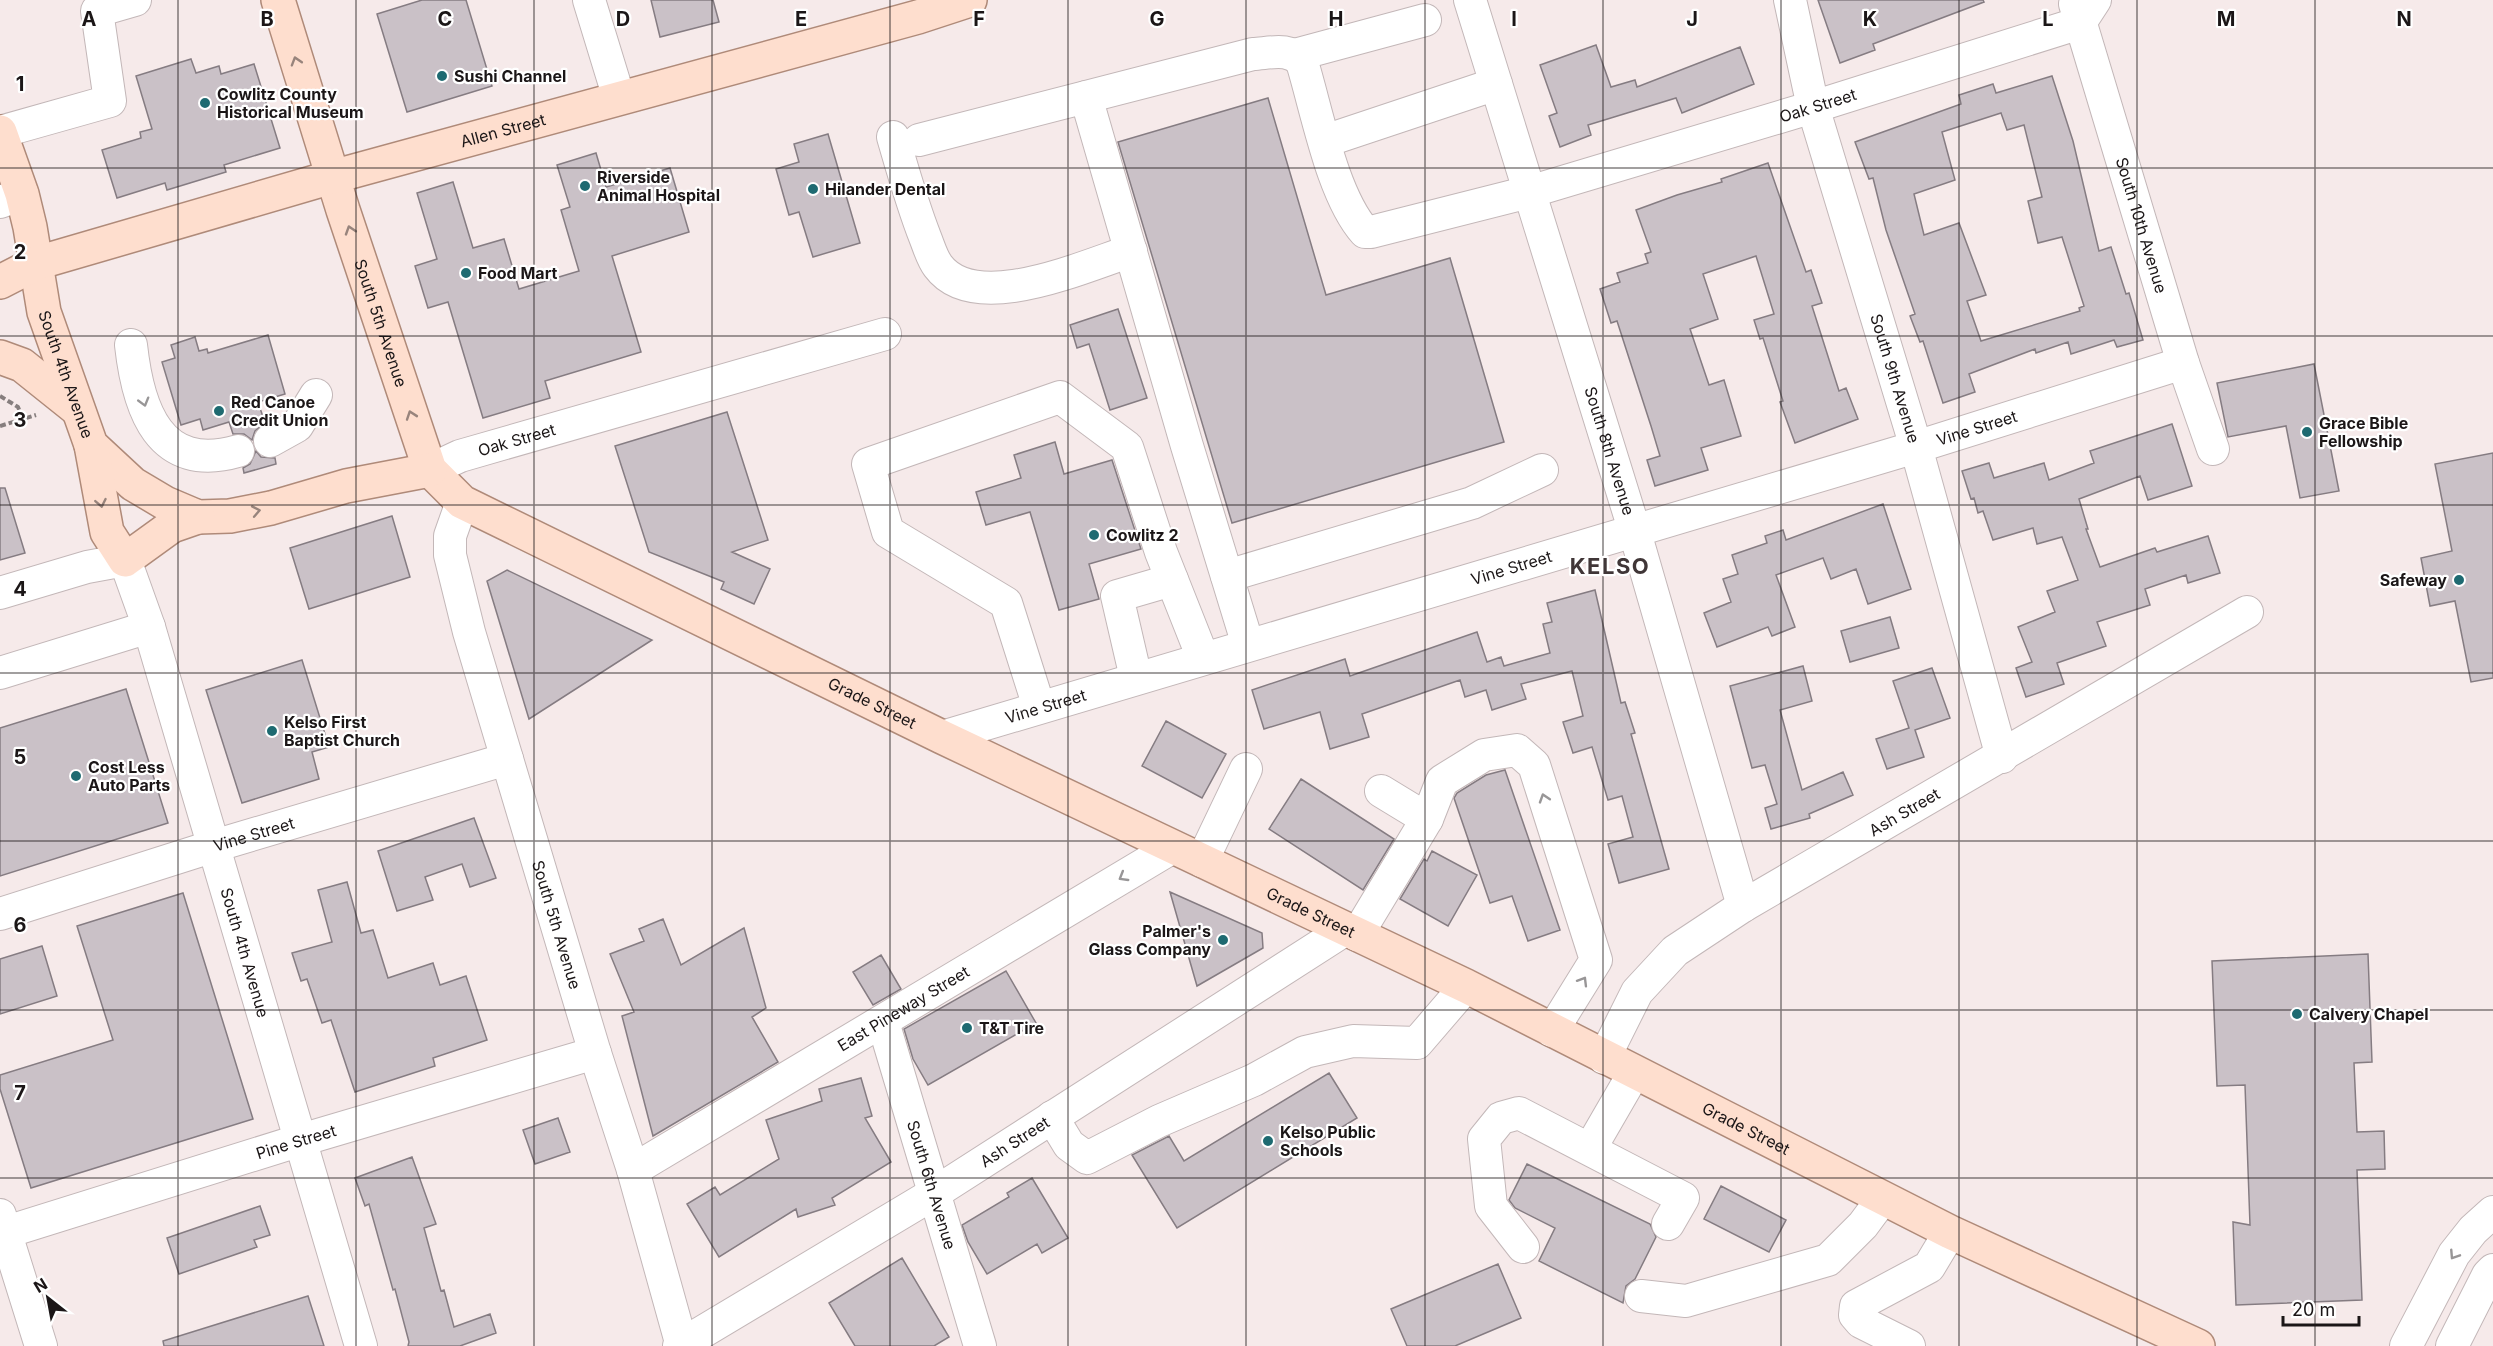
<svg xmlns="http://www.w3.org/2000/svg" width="2493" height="1346" font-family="Inter,sans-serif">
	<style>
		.building { fill: #cac1c7; stroke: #857c82; stroke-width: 1.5; fill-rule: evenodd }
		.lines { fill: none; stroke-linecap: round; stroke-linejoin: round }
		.minor-casing { stroke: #c3b7b8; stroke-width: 34 }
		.major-casing { stroke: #af8a79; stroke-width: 36 }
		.path { stroke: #867e7e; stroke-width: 4; stroke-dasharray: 6 3; stroke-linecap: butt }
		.minor { stroke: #fff; stroke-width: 32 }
		.major { stroke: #fedece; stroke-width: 33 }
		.oneway { stroke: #98847c }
		.oneway2 { stroke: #989697 }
		.grid { fill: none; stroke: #1b1617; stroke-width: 1.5; stroke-opacity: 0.55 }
		.poi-dot { fill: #1e6a71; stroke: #fff; stroke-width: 2 }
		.labels { text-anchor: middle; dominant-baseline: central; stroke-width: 4.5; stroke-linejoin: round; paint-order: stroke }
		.poi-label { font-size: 16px; font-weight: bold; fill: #1b1617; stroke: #fff; text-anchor: start }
		.street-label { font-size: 16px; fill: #1b1617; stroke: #fff }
		.district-label { font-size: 22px; font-weight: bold; letter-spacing: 1.5px; fill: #403637; stroke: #fff }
		.grid-label { font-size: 20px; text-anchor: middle; font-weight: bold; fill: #1b1617; stroke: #fff; stroke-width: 4.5; stroke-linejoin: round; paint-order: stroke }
	</style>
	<rect width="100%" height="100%" fill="#f6eaea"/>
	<path class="building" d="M 422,0 L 466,0 L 492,86 L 407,112 L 377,14 Z
		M 651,0 L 713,0 L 719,22 L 660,37 Z
		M 1818,0 L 1983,0 L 1984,2 L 1873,44 L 1875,50 L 1840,63 Z
		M 1596,45 L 1611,87 L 1635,80 L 1637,87 L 1740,47 L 1754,84 L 1682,113 L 1676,98 L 1588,125 L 1591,135 L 1560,147 L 1549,116 L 1557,113 L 1540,65 Z
		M 191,59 L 196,73 L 219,66 L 221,74 L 254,64 L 280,148 L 224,165 L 226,172 L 167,190 L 165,183 L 117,198 L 102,150 L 141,138 L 140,132 L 152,129 L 136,76 Z
		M 2052,76 L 2073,141 L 2099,251 L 2111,247 L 2126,294 L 2129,293 L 2143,340 L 2117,347 L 2114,340 L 2071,354 L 2068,342 L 2036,353 L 2035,349 L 1969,374 L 1975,392 L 1943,403 L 1923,341 L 1920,342 L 1910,316 L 1915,314 L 1886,230 L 1873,178 L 1869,179 L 1855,142 L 1961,104 L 1959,95 L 1993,84 L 1996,93 ZM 2001,113 L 2007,130 L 2024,125 L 2042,197 L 2028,201 L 2038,243 L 2062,237 L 2084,306 L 2079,308 L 2080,311 L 1981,341 L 1967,301 L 1986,295 L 1959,223 L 1924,235 L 1914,194 L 1955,180 L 1942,132 Z
		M 1268,98 L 1326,295 L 1450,258 L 1504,442 L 1232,523 L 1118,142 Z
		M 828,134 L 860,243 L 813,257 L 799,212 L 789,215 L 776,169 L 799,162 L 794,144 Z
		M 596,153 L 606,187 L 670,168 L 689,232 L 612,256 L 641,352 L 545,381 L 550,398 L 483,418 L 448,302 L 428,308 L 415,266 L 437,259 L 417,193 L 453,182 L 473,248 L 504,239 L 519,289 L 579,271 L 561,210 L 570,207 L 557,165 Z
		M 1768,163 L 1806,272 L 1811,270 L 1822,303 L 1812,306 L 1839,391 L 1846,388 L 1858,419 L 1795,443 L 1780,402 L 1783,401 L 1763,338 L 1760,339 L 1754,320 L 1774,314 L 1756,256 L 1703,274 L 1718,319 L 1690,329 L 1709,385 L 1724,380 L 1741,436 L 1701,448 L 1708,470 L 1655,486 L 1647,460 L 1660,456 L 1651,426 L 1617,321 L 1611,323 L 1600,289 L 1620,282 L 1617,273 L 1648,263 L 1645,254 L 1651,252 L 1636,210 L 1677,195 L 1722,182 L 1721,179 Z
		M 1118,309 L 1147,398 L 1110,410 L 1089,344 L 1077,348 L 1070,325 Z
		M 268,335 L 285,394 L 258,402 L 265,423 L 255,431 L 252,440 L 244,434 L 233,434 L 229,422 L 203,430 L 200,419 L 181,425 L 162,362 L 175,358 L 171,345 L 195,337 L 199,351 L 207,349 L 208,353 Z
		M 2314,364 L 2339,491 L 2300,498 L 2286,426 L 2228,437 L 2217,383 Z
		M 727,412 L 768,540 L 732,552 L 770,569 L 754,604 L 721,589 L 724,582 L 649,552 L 615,446 Z
		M 2172,424 L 2192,486 L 2148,500 L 2140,476 L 2079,499 L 2088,529 L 2086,529 L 2100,567 L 2155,548 L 2157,552 L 2208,536 L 2220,573 L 2188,583 L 2186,575 L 2145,589 L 2150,605 L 2097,622 L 2106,646 L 2057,663 L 2064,684 L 2026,697 L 2016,668 L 2032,662 L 2018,627 L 2055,612 L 2047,591 L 2078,580 L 2062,537 L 2037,544 L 2033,528 L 1993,540 L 1983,511 L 1978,513 L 1974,498 L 1971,499 L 1962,471 L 1989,463 L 1994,478 L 2044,463 L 2049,480 L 2094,463 L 2090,451 Z
		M 1055,442 L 1064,474 L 1112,460 L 1141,549 L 1089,564 L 1099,599 L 1059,610 L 1030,512 L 986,525 L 976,492 L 1021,478 L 1014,455 Z
		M 256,451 L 261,457 L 275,458 L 276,464 L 244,473 L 243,468 L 250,464 Z
		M 2493,453 L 2493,678 L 2471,682 L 2455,601 L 2430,606 L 2421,558 L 2452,551 L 2435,464 Z
		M 0,488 L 5,488 L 25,553 L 0,560 Z
		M 1883,504 L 1911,589 L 1868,604 L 1856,569 L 1831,579 L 1823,558 L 1776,575 L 1795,627 L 1772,636 L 1768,627 L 1717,647 L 1704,613 L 1731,602 L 1723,579 L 1738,574 L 1732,555 L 1767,543 L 1765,536 L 1783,530 L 1786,540 Z
		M 392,516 L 410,577 L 309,609 L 290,548 Z
		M 507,570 L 652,640 L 529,719 L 487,581 Z
		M 1595,590 L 1621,703 L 1625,702 L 1635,733 L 1631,734 L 1669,869 L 1619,883 L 1608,844 L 1633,837 L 1622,796 L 1608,800 L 1592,747 L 1573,753 L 1563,722 L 1583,716 L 1572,671 L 1521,684 L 1526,699 L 1492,710 L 1486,690 L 1465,697 L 1460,680 L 1362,714 L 1369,737 L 1330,749 L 1320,712 L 1264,729 L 1252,690 L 1345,659 L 1350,676 L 1477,632 L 1487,662 L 1501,657 L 1504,666 L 1550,653 L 1543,624 L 1552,622 L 1547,603 Z
		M 1890,617 L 1899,648 L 1850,662 L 1841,631 Z
		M 302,660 L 329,747 L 312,752 L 319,779 L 242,803 L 206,690 Z
		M 1803,666 L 1812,701 L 1780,710 L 1802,790 L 1843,772 L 1853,795 L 1809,814 L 1810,818 L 1771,829 L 1765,808 L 1777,804 L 1765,765 L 1752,768 L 1730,686 Z
		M 1932,668 L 1950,718 L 1915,730 L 1924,757 L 1887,769 L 1876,739 L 1909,728 L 1893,681 Z
		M 126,689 L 168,823 L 0,876 L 0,728 Z
		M 1166,721 L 1226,754 L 1202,798 L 1142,766 Z
		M 1505,770 L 1560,930 L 1528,941 L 1512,896 L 1490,903 L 1454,798 L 1457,793 L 1486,775 Z
		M 1301,779 L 1394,839 L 1363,890 L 1269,829 Z
		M 474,818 L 496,878 L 470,887 L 462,864 L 425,877 L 433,900 L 397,911 L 378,851 Z
		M 1432,851 L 1477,875 L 1448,926 L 1400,899 L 1424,859 L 1427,861 Z
		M 347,882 L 361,933 L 373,930 L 388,978 L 433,963 L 440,985 L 466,976 L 487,1040 L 433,1058 L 435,1066 L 355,1092 L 331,1020 L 322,1023 L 307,979 L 301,981 L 292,953 L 332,942 L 318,890 Z
		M 1170,892 L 1262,933 L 1263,948 L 1197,986 Z
		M 183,893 L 253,1119 L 31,1188 L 0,1089 L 0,1075 L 113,1040 L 77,926 Z
		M 663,919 L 681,965 L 744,928 L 766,1008 L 752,1017 L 778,1062 L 653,1136 L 622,1016 L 634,1012 L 610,954 L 644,941 L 639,929 Z
		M 42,946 L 57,996 L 0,1014 L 0,959 Z
		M 2368,954 L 2372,1062 L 2354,1063 L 2357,1132 L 2384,1131 L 2385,1169 L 2357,1170 L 2362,1300 L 2236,1305 L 2233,1222 L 2250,1225 L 2245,1085 L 2217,1086 L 2212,961 Z
		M 881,955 L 901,989 L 873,1005 L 853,972 Z
		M 1006,971 L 1036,1023 L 928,1085 L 913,1059 L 904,1029 Z
		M 1329,1073 L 1357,1118 L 1177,1228 L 1132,1155 L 1169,1136 L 1184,1161 Z
		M 861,1078 L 872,1116 L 865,1118 L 891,1162 L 832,1198 L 835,1205 L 798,1217 L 796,1209 L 719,1257 L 687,1204 L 715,1187 L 720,1195 L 779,1159 L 766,1120 L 822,1101 L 819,1089 Z
		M 558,1118 L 570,1152 L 535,1164 L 523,1130 Z
		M 412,1157 L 436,1224 L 424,1228 L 441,1291 L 444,1290 L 454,1327 L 490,1314 L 496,1333 L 460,1346 L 408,1346 L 409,1342 L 395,1289 L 393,1290 L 369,1204 L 365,1206 L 355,1178 Z
		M 1527,1164 L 1650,1224 L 1656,1237 L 1635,1279 L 1626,1286 L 1623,1303 L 1539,1261 L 1555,1228 L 1515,1208 L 1509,1200 Z
		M 1032,1178 L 1068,1238 L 1042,1253 L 1037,1244 L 987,1274 L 968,1242 L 962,1225 L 1009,1197 L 1007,1193 Z
		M 1721,1186 L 1786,1220 L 1769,1252 L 1704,1219 Z
		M 260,1206 L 270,1235 L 254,1240 L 257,1247 L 179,1274 L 167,1238 Z
		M 902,1258 L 949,1337 L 934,1346 L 855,1346 L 829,1303 Z
		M 1498,1264 L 1521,1318 L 1455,1346 L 1407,1346 L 1391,1309 Z
		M 308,1296 L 324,1346 L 164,1346 L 163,1341 Z"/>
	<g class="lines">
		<g class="minor-casing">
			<g id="minor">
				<path d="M 589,0 L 619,98"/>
				<path id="s1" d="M 1470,0 L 1634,529 L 1743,906"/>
				<path id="s2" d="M 1790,0 L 1813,107 L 1916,447 L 2002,757"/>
				<path id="s3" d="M 2075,4 L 2183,363 L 2213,449"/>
				<path d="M 1295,55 L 1425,20"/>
				<path d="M 1086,97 L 1187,446 L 1248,645"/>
				<path d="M 0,132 L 110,101 L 97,11 L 135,0"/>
				<path d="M 893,137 C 903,171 912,204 925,237 C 929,247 932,258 938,266 C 975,316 1084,266 1131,251"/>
				<path id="s4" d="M 919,140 L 1253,54 C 1271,53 1290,47 1302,62 C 1317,111 1332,195 1365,232 L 1371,232 L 1529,192 L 1813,107 L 2080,23 L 2095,0"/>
				<path d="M 1325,141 L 1496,84"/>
				<path d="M 0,202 L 22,194"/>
				<path d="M 131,345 C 138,409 159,474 238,451"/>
				<path d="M 270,441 L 297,426 L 316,395"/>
				<path id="s5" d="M 430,470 L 460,456 L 885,334"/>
				<path id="s6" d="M 462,502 L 450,536 L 450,555 L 469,632 L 595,1053 L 633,1170 L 682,1346"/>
				<path d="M 1227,576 L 1472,503 L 1542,470"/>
				<path id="s7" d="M 0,593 L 87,567 L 125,560 L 149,627 L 361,1346"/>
				<path d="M 0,673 L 149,627"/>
				<path d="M 1136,678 L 1117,596 L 1172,580"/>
				<path d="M 1039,707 L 1006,603 L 888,532 L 868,464 L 1060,397 L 1127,447 L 1161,552 L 1203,658"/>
				<path id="s8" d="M 942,737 L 1916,447 L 2183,363"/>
				<path d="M 1427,819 L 1442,781 L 1484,755 L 1517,750 L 1534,765 L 1596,960 L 1552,1031"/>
				<path d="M 1202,861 L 1246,769"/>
				<path id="s9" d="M 0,914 L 214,846 L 507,759"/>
				<path d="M 1357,935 L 1427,819 L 1381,791"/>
				<path id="s10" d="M 883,1022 L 980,1346"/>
				<path id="s11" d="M 1604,1058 L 1637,992 L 1675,951 L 1743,906 L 2247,612"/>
				<path d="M 1052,1117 L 1069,1145 L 1087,1158 L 1159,1121 L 1254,1080 L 1305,1052 L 1353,1041 L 1417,1043 L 1466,986"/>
				<path d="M 1590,1149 L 1634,1073"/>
				<path id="s12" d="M 633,1170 L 1173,847"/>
				<path d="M 0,1215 L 41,1346"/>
				<path id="s13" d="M 0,1234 L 301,1140 L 595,1053"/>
				<path d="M 1523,1247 L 1491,1206 L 1484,1139 L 1501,1118 L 1519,1113 L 1683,1198 L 1668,1224"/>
				<path d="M 1641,1296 L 1686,1301 L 1828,1260 L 1863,1225 L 1883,1198"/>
				<path id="s14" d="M 679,1346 L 933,1194 L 1346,929"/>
				<path d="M 1909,1346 L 1861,1322 L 1855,1315 L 1856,1306 L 1929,1267 L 1950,1232"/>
				<path d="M 2406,1346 L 2454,1254 L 2473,1230 L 2493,1212"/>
				<path d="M 2452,1346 L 2488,1275 L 2493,1270"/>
			</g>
		</g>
		<g class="major-casing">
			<g id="major">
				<path id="s15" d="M 278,0 L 343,210 L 430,470 L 462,502 L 942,737 L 1466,986 L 1950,1232 L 2198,1346"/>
				<path id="s16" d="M 0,132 L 22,194 L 30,227 L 44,312 L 91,445 L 133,484 L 165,503 L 198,517 L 230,516 L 271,508 L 346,486 L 430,470"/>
				<path id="s17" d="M 0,282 L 37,263 L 332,177 L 918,17 L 970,0"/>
				<path d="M 0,357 L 22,365 L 77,409"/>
				<path d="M 91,445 L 107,532 L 125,560 L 172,526 L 198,517"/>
			</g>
		</g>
		<path class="path" d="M 0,396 L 18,407 L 23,419
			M 0,426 L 36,415"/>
		<use href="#minor" class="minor"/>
		<use href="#major" class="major"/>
	</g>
	<defs><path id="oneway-chevron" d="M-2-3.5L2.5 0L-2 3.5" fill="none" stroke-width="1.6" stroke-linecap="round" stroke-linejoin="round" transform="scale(1.5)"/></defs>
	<g class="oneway">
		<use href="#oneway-chevron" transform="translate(296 61) rotate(-107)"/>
		<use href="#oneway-chevron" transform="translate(350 230) rotate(-108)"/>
		<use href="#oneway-chevron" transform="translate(411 415) rotate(-109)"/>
		<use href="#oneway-chevron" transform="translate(101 503) rotate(79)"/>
		<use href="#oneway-chevron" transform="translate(256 511) rotate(-11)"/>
	</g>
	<g class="oneway2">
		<use href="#oneway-chevron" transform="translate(144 402) rotate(74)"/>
		<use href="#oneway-chevron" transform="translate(1544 798) rotate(-108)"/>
		<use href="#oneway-chevron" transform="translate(1123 877) rotate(149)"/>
		<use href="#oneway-chevron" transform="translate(1583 981) rotate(-59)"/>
		<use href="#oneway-chevron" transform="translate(2454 1255) rotate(123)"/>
	</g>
	<path class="grid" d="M 178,0 L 178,1346M 356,0 L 356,1346M 534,0 L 534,1346M 712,0 L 712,1346M 890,0 L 890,1346M 1068,0 L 1068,1346M 1246,0 L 1246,1346M 1425,0 L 1425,1346M 1603,0 L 1603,1346M 1781,0 L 1781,1346M 1959,0 L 1959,1346M 2137,0 L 2137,1346M 2315,0 L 2315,1346M 0,168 L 2493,168M 0,336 L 2493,336M 0,505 L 2493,505M 0,673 L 2493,673M 0,841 L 2493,841M 0,1010 L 2493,1010M 0,1178 L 2493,1178"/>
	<g class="poi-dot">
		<circle cx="442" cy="76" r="6"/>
		<circle cx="205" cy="103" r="6"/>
		<circle cx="585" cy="186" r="6"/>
		<circle cx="813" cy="189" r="6"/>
		<circle cx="466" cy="273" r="6"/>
		<circle cx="219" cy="411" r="6"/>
		<circle cx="2307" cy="432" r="6"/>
		<circle cx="1094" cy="535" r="6"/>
		<circle cx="2459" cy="580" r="6"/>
		<circle cx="272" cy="731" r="6"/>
		<circle cx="76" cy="776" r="6"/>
		<circle cx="1223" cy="940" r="6"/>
		<circle cx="2297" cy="1014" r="6"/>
		<circle cx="967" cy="1028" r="6"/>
		<circle cx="1268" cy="1141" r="6"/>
	</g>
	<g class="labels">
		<g class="poi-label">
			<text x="454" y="76">Sushi Channel</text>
			<text x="217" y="94">Cowlitz County<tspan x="217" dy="18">Historical Museum</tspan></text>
			<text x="597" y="177">Riverside<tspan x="597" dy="18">Animal Hospital</tspan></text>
			<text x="825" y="189">Hilander Dental</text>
			<text x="478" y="273">Food Mart</text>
			<text x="231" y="402">Red Canoe<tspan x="231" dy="18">Credit Union</tspan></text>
			<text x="2319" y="423">Grace Bible<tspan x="2319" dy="18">Fellowship</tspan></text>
			<text x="1106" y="535">Cowlitz 2</text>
			<text x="2447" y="580" text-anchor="end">Safeway</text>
			<text x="284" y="722">Kelso First<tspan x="284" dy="18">Baptist Church</tspan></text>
			<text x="88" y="767">Cost Less<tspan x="88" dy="18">Auto Parts</tspan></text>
			<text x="1211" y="931" text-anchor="end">Palmer's<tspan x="1211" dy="18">Glass Company</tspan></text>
			<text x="2309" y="1014">Calvery Chapel</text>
			<text x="979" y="1028">T&amp;T Tire</text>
			<text x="1280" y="1132">Kelso Public<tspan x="1280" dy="18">Schools</tspan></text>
		</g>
		<g class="street-label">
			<text stroke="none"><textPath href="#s4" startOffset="1050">Oak Street</textPath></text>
			<text stroke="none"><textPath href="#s17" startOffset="526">Allen Street</textPath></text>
			<text stroke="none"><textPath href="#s3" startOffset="231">South 10th Avenue</textPath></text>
			<text stroke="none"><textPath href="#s15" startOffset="339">South 5th Avenue</textPath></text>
			<text stroke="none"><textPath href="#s16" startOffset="252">South 4th Avenue</textPath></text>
			<text stroke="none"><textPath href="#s2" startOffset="393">South 9th Avenue</textPath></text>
			<text stroke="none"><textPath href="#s8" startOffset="1080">Vine Street</textPath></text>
			<text stroke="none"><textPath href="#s5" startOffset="92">Oak Street</textPath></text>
			<text stroke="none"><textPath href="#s1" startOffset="472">South 8th Avenue</textPath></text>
			<text stroke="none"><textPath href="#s8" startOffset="594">Vine Street</textPath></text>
			<text stroke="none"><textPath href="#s15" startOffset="996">Grade Street</textPath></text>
			<text stroke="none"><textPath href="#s8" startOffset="108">Vine Street</textPath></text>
			<text stroke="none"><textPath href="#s11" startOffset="398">Ash Street</textPath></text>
			<text stroke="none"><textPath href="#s9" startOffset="266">Vine Street</textPath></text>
			<text stroke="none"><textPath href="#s15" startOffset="1482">Grade Street</textPath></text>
			<text stroke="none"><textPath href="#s6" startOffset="440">South 5th Avenue</textPath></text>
			<text stroke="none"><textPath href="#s7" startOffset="540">South 4th Avenue</textPath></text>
			<text stroke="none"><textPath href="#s12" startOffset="315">East Pineway Street</textPath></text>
			<text stroke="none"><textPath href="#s15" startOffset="1968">Grade Street</textPath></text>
			<text stroke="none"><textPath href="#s14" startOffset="393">Ash Street</textPath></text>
			<text stroke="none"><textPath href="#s13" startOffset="310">Pine Street</textPath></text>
			<text stroke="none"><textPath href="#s10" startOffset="170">South 6th Avenue</textPath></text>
		</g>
		<g class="district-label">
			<text x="1610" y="566">KELSO</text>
		</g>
	</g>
	<g class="grid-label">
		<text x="89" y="26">A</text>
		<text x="267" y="26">B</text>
		<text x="445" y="26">C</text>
		<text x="623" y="26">D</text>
		<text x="801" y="26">E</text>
		<text x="979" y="26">F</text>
		<text x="1157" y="26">G</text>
		<text x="1336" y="26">H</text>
		<text x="1514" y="26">I</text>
		<text x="1692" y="26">J</text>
		<text x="1870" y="26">K</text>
		<text x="2048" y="26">L</text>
		<text x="2226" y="26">M</text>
		<text x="2404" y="26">N</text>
		<text x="20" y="91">1</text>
		<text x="20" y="259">2</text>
		<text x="20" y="427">3</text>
		<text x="20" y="596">4</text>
		<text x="20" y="764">5</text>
		<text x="20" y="932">6</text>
		<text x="20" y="1100">7</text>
	</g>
	<g transform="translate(48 1298) rotate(329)" stroke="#ffffff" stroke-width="4.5" paint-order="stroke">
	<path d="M0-4.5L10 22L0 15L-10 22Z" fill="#1b1617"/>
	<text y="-9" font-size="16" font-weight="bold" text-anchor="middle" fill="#1b1617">N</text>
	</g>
	<path d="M2283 1316v9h76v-9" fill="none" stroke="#1b1617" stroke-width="3"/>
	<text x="2292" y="1316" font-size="18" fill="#1b1617" stroke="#ffffff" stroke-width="4.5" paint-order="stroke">20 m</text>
</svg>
